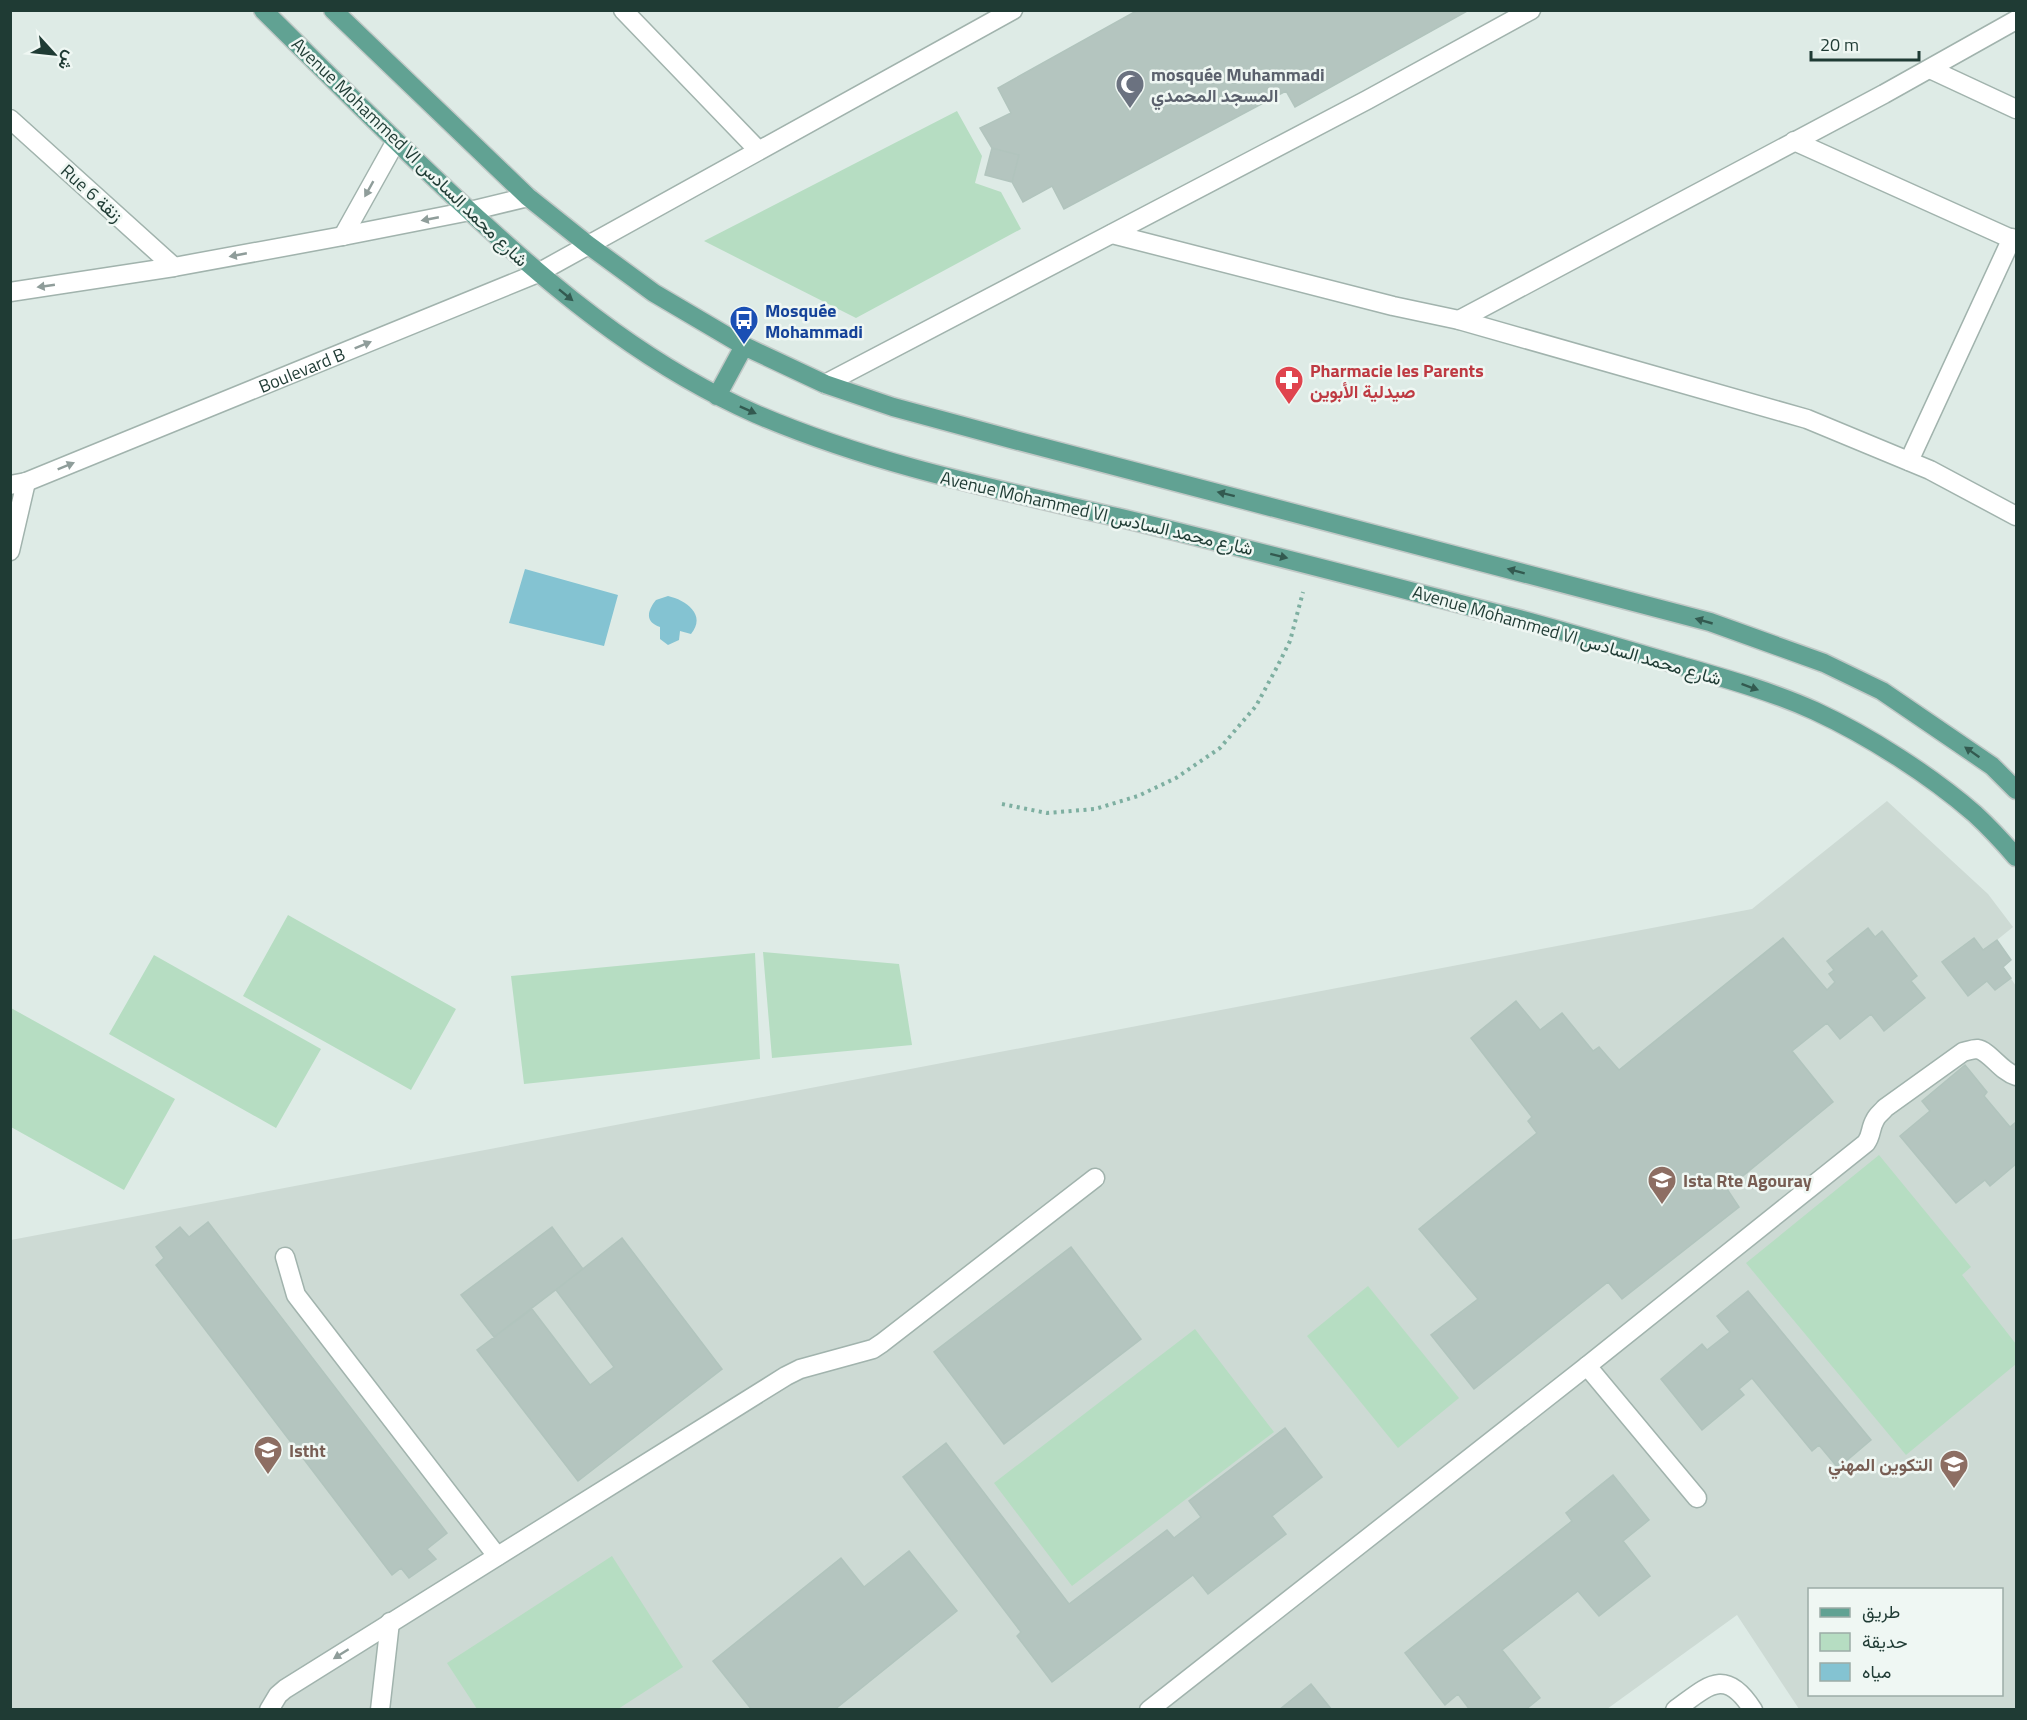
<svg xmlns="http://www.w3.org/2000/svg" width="2027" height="1720" font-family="'Titillium Web',Vazirmatn,sans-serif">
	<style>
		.built { fill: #cddad4; fill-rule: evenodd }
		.green { fill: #b6ddc2 }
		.water { fill: #84c3d2 }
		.building { fill: #b4c5bf; stroke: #b1c4bd; stroke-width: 1.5 }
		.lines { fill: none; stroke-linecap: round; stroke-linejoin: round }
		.minor-casing { stroke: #a1b3ad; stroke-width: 21 }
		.major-casing { stroke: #c0c8c6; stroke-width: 21 }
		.path { stroke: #7eafa1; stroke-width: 4; stroke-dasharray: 3 4.5; stroke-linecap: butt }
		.minor { stroke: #fff; stroke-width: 18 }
		.major { stroke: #61a293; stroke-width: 18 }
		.oneway { fill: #8f9d9a }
		.oneway2 { fill: #335a50 }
		.labels { text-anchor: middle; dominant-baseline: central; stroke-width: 5; stroke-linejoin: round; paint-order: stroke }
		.worship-label { font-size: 18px; font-weight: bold; fill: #5b616d; stroke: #eff7f3; text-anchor: start }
		.street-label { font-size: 18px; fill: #1f3b34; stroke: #eff7f3 }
		.transit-label { font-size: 18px; font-weight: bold; fill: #164399; stroke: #eff7f3; text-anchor: start }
		.health-label { font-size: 18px; font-weight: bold; fill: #be3a42; stroke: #eff7f3; text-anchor: start }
		.education-label { font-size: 18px; font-weight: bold; fill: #785e54; stroke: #eff7f3; text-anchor: start }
	</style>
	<rect width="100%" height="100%" fill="#deebe6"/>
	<path class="built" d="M 1887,801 L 1988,894 L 2013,927 L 1997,940 L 2011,960 L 2003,967 L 2016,986 L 2016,1709 L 1799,1709 L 1737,1615 L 1607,1709 L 11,1710 L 11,1240 L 1752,909 ZM 1810,1590 L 2002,1590 L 2002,1694 L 1810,1694 Z"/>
	<path class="green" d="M 957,111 L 982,156 L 975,183 L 1001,192 L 1021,229 L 856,318 L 704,241 Z
		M 288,915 L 456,1009 L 411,1090 L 243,996 Z
		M 763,952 L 899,964 L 912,1045 L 772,1058 Z
		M 755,953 L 760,1059 L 524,1084 L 511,976 Z
		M 154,955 L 321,1049 L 276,1128 L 109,1034 Z
		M 11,1008 L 175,1099 L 124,1190 L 11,1127 Z
		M 1879,1155 L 1971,1267 L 1962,1275 L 2016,1344 L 2016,1364 L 1906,1455 L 1746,1263 Z
		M 1368,1286 L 1459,1398 L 1398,1448 L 1307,1336 Z
		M 1195,1329 L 1274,1432 L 1072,1586 L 994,1483 Z
		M 612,1556 L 683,1667 L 618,1709 L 477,1709 L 447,1663 Z"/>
	<path class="water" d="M 525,569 L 618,595 L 604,646 L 509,623 Z
		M 668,596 C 686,600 707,615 691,634 L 680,631 L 679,640 L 668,645 L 660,639 L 660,627 C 645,622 647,611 656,600 Z"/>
	<path class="building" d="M 1138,10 L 1469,10 L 1295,107 L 1286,91 L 1064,209 L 1052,186 L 1023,202 L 1012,182 L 1019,155 L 992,148 L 980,128 L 1011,113 L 998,88 Z
		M 992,148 L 1019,155 L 1012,182 L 985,175 Z
		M 1868,928 L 1875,937 L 1882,931 L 1917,976 L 1911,981 L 1925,998 L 1884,1031 L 1871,1014 L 1840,1039 L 1827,1023 L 1792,1051 L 1833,1102 L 1727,1189 L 1739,1207 L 1622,1299 L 1608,1282 L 1474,1389 L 1431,1335 L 1478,1299 L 1419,1229 L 1537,1133 L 1528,1121 L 1532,1117 L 1471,1038 L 1516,1001 L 1540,1030 L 1562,1013 L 1593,1051 L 1599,1047 L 1619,1070 L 1783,938 L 1827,990 L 1835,982 L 1829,974 L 1834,970 L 1827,961 Z
		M 1974,938 L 1983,950 L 1997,940 L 2011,960 L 2003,967 L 2011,978 L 1995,990 L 1987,981 L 1968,996 L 1942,962 Z
		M 1965,1065 L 1987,1092 L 1984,1096 L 2010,1127 L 2016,1122 L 2016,1164 L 1990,1186 L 1985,1180 L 1956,1203 L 1900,1136 L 1930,1111 L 1922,1101 Z
		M 208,1222 L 447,1533 L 427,1549 L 436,1559 L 409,1578 L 401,1568 L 392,1575 L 156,1265 L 164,1258 L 156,1247 L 180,1227 L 189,1237 Z
		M 552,1227 L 583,1269 L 494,1337 L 461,1295 Z
		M 622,1238 L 722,1369 L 578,1481 L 477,1350 L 532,1309 L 590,1385 L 614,1367 L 556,1290 Z
		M 1071,1247 L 1141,1339 L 1004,1444 L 934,1352 Z
		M 1748,1291 L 1871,1440 L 1838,1468 L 1819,1445 L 1812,1451 L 1752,1378 L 1739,1389 L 1744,1395 L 1702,1430 L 1661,1379 L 1702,1344 L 1707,1350 L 1730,1332 L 1717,1316 Z
		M 1285,1428 L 1322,1477 L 1272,1516 L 1286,1534 L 1208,1594 L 1193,1575 L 1052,1682 L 1017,1636 L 1021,1632 L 903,1477 L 946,1443 L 1069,1604 L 1167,1530 L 1174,1538 L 1201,1517 L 1189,1501 Z
		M 1613,1475 L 1649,1520 L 1623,1541 L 1650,1576 L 1599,1616 L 1578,1591 L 1502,1650 L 1540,1698 L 1525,1710 L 1470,1710 L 1458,1694 L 1445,1705 L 1405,1653 L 1572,1521 L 1566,1513 Z
		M 909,1551 L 957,1611 L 834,1710 L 752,1710 L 713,1661 L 841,1558 L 864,1587 Z
		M 1311,1684 L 1332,1710 L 1279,1710 Z"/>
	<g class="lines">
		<g class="minor-casing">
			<g id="minor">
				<path d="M 623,10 L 758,150"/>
				<path d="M 1930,69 L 2016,109"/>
				<path d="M 10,119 L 174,267"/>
				<path d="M 1794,141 L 2016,241"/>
				<path d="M 1112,234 L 1393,306 L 1459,320 L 1807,419 L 1930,470 L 2016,516"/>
				<path d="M 343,236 L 396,141"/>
				<path d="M 10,292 L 174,267 L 343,236 L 470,211 L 528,197"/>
				<path d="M 1459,320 L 1884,94 L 2016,20"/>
				<path d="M 825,384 L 1367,100 L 1531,10"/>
				<path d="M 1909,461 L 2012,238"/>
				<path id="s1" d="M 10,485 L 26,482 L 538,273 L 1013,10"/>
				<path d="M 10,551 L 26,482"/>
				<path d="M 285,1257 L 296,1295 L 497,1556"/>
				<path d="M 1587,1366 L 1697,1498"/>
				<path d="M 269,1710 L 278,1695 L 285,1689 L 786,1376 L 800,1369 L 873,1349 L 882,1343 L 1095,1178"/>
				<path d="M 380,1710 L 390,1622"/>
				<path d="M 1149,1710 L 1587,1366 L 1866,1143 C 1872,1135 1870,1128 1875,1120 C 1877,1115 1882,1112 1885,1108 L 1963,1052 C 1967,1051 1973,1049 1977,1049 C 1990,1051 2000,1071 2016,1076"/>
				<path d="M 1675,1710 C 1708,1686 1725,1666 1753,1710"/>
			</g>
		</g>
		<g class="major-casing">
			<path id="major" d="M 263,10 C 337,83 410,157 486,226 C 568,301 654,369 756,414 C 875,465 996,489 1121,518 C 1254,550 1386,585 1519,619 C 1574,634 1628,650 1682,666 C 1727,679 1773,692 1815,711 C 1869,736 1930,775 1975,814 C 1989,827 2003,842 2016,857
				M 333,10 L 528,197 L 587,244 L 654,293 L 744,346 L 825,384 L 893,407 L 1011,439 L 1710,622 L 1824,663 L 1882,691 L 1992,766 L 2016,790
				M 717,396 L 744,346"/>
		</g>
		<path class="path" d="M 1002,804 L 1047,813 L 1095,809 L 1138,796 L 1176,778 L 1220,748 L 1256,706 L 1277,667 L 1290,641 L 1303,592"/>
		<use href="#minor" class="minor"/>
		<use href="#major" class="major"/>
	</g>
	<defs><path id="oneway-solid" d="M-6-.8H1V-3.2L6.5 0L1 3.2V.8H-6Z" transform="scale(1.5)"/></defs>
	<g class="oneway">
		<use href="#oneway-solid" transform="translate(369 189) rotate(119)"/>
		<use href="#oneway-solid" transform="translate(430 219) rotate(169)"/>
		<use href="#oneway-solid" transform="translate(238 255) rotate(169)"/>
		<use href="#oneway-solid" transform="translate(46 286) rotate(172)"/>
		<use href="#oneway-solid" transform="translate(363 345) rotate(-22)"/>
		<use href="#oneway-solid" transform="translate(66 466) rotate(-22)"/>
		<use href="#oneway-solid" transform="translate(341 1654) rotate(148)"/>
	</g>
	<g class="oneway2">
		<use href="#oneway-solid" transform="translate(566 295) rotate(39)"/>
		<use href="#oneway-solid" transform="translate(748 410) rotate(24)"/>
		<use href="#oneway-solid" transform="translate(1226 494) rotate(-166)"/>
		<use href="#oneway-solid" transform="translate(1279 556) rotate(14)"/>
		<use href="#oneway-solid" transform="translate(1516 571) rotate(-165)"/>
		<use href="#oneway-solid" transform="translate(1704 621) rotate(-164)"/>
		<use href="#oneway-solid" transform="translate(1750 687) rotate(20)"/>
		<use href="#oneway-solid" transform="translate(1972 752) rotate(-145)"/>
	</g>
	<defs>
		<g id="mosque-pin" transform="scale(1.5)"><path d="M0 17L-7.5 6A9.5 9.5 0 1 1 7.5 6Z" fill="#6b7280" stroke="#eff7f3"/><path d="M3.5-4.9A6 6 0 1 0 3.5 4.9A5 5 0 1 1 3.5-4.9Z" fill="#fff"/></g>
		<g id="bus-pin" transform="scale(1.5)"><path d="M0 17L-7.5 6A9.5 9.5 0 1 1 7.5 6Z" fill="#1a4fb4" stroke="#eff7f3"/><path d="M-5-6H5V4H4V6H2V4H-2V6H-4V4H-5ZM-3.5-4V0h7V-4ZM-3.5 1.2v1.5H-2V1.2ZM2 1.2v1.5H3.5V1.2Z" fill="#fff"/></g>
		<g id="pharmacy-pin" transform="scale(1.5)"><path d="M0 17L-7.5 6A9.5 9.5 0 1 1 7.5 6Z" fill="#e0444e" stroke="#eff7f3"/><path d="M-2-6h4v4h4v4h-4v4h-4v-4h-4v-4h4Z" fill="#fff"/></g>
		<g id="university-pin" transform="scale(1.5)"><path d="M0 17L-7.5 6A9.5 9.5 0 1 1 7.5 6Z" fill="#8d6e63" stroke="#eff7f3"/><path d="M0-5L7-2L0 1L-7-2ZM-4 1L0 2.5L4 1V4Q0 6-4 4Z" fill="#fff"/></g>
		<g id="school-pin" transform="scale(1.5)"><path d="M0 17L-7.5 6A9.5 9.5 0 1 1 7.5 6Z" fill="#8d6e63" stroke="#eff7f3"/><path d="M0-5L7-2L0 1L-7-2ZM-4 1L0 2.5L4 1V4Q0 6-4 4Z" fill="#fff"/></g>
	</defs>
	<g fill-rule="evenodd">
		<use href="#mosque-pin" x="1130" y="84"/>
		<use href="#bus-pin" x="744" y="320"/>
		<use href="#pharmacy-pin" x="1289" y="380"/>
		<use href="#university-pin" x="1662" y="1180"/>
		<use href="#university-pin" x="268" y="1450"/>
		<use href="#school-pin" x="1954" y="1464"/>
	</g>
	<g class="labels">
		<g class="worship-label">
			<text x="1151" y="74">mosquée Muhammadi<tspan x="1151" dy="21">المسجد المحمدي</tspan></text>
		</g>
		<g class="street-label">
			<text transform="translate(410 152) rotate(44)">Avenue Mohammed VI شارع محمد السادس</text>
			<text transform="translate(92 193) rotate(42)">Rue 6 زنقة</text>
			<text stroke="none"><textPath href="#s1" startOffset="314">Boulevard B</textPath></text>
			<text transform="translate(1097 513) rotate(13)">Avenue Mohammed VI شارع محمد السادس</text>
			<text transform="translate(1567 635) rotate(16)">Avenue Mohammed VI شارع محمد السادس</text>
		</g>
		<g class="transit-label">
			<text x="765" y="310">Mosquée<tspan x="765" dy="21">Mohammadi</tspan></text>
		</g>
		<g class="health-label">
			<text x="1310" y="370">Pharmacie les Parents<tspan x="1310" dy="21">صيدلية الأبوين</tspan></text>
		</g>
		<g class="education-label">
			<text x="1683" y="1180">Ista Rte Agouray</text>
			<text x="289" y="1450">Istht</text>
			<text x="1933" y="1464" text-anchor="end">التكوين المهني</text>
		</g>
	</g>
	<rect width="2027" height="1720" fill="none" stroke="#1f3b34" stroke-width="24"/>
	<rect x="1808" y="1588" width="195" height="108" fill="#eff7f3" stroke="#9caca7" stroke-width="1.5"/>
	<rect x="1820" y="1608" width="30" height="9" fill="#61a293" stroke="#9caca7" stroke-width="1.5"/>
	<text x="1862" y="1618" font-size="18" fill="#1f3b34">طريق</text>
	<rect x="1820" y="1633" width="30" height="18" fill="#b6ddc2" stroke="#9caca7" stroke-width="1.5"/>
	<text x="1862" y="1648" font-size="18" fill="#1f3b34">حديقة</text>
	<rect x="1820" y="1663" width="30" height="18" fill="#84c3d2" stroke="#9caca7" stroke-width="1.5"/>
	<text x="1862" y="1678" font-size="18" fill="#1f3b34">مياه</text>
	<g transform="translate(54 54) rotate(117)" stroke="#eff7f3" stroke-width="4.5" paint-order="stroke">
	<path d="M0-4.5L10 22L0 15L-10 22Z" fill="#1f3b34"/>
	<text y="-9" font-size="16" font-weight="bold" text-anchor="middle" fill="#1f3b34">ش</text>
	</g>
	<path d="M1811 51v9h108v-9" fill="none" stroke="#1f3b34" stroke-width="3"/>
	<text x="1820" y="51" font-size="18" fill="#1f3b34" stroke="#eff7f3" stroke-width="4.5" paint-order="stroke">20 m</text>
</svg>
